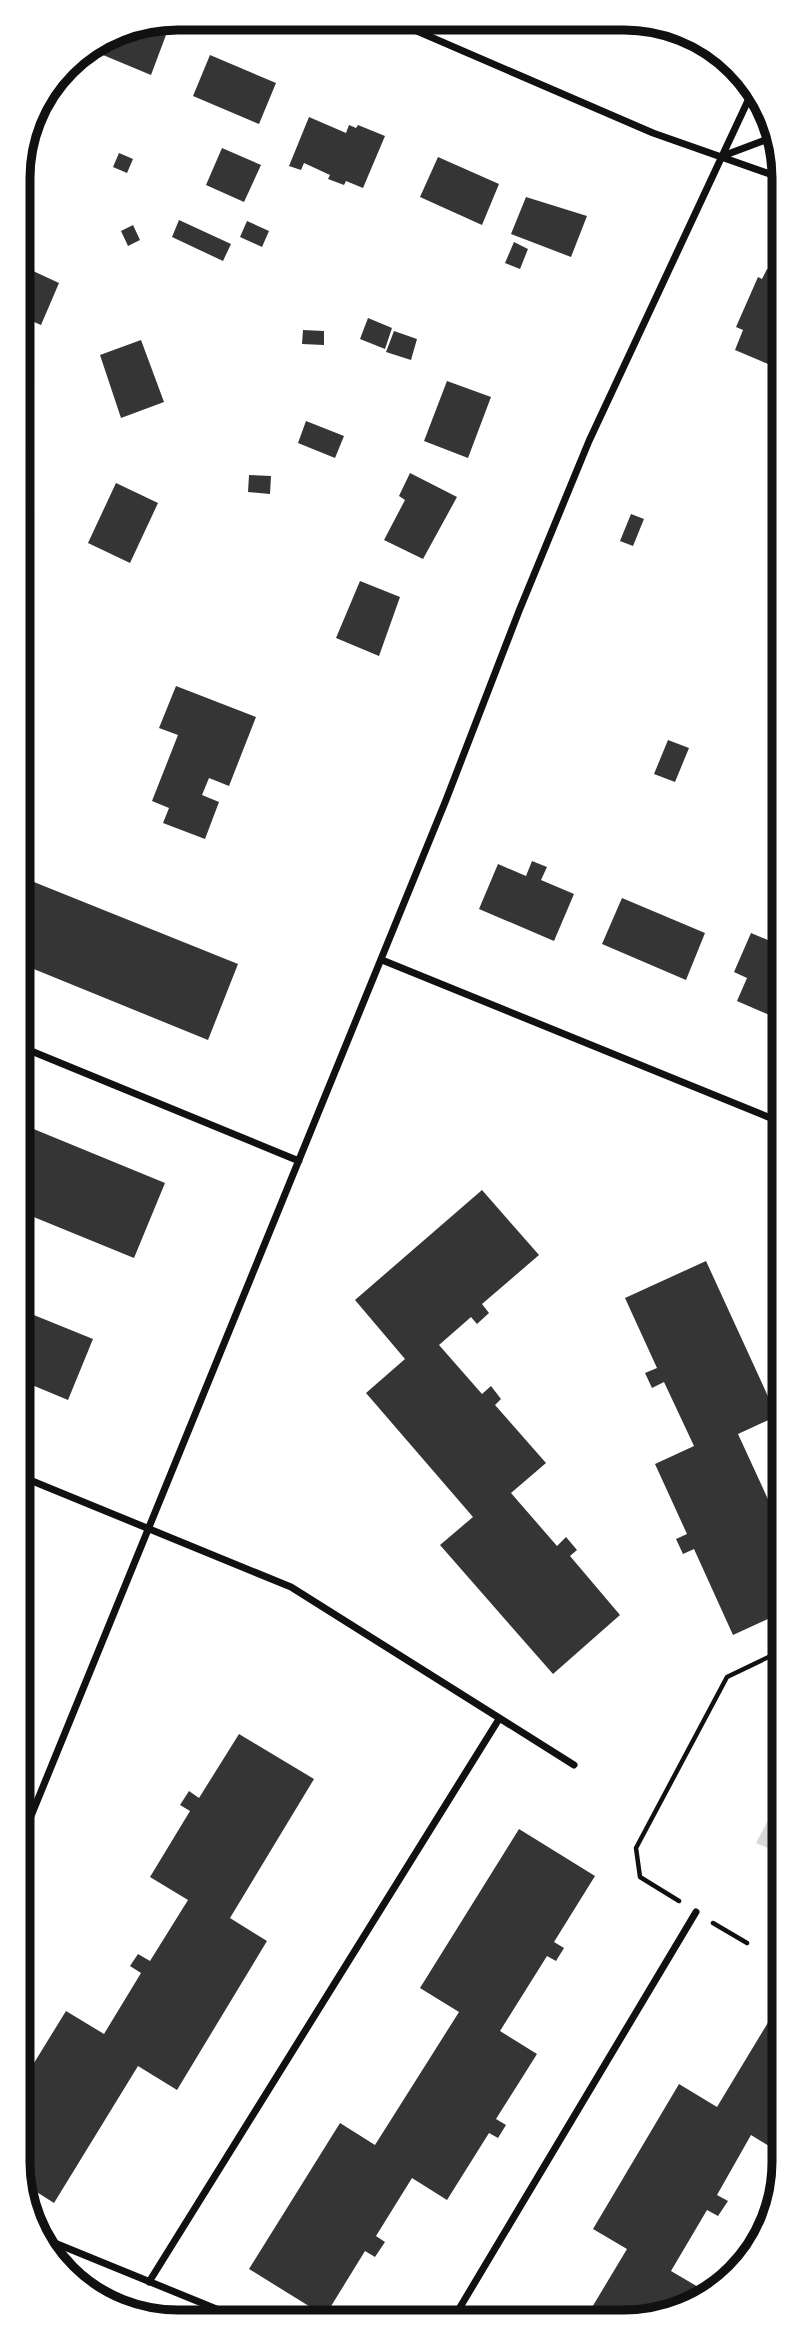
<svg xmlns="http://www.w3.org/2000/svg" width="802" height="2340" font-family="'Source Sans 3',sans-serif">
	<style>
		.water { fill: #d9d9d9 }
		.building { fill: #353535 }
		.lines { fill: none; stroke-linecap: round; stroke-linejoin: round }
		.path { stroke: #111; stroke-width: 4.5 }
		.minor { stroke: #111; stroke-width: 7 }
		.rim { fill: none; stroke: #111; stroke-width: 9 }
	</style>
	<rect width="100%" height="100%" fill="#fff"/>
	<path class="water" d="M 783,1792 L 784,1792 L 784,1855 L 756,1843 Z"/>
	<path class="building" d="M 141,25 L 166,35 L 151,75 L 91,50 L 94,44 L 117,30 Z
		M 210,55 L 276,83 L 259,124 L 193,96 Z
		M 309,117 L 346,133 L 349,125 L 356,128 L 358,125 L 385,136 L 363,188 L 346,181 L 344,185 L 328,179 L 330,175 L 304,163 L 301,170 L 289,166 Z
		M 222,148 L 261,165 L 244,202 L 206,185 Z
		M 119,153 L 133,159 L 127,173 L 113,167 Z
		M 438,157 L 499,184 L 482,225 L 420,197 Z
		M 526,197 L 587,216 L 571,257 L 511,234 Z
		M 179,220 L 231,244 L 223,261 L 172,237 Z
		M 247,221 L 269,231 L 262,247 L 240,237 Z
		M 133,225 L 140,240 L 128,246 L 121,231 Z
		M 514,242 L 528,249 L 520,269 L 505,263 Z
		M 18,264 L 59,283 L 41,325 L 18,315 Z
		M 767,269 L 782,275 L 782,347 L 776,345 L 768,364 L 735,350 L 743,330 L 736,327 L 758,277 L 762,279 Z
		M 368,318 L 392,328 L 385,349 L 360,339 Z
		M 303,330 L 324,331 L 324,345 L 302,344 Z
		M 394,331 L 417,339 L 411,360 L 386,352 Z
		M 141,340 L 164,402 L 121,418 L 100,355 Z
		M 447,381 L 491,397 L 468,458 L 424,441 Z
		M 306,421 L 344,436 L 335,458 L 298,443 Z
		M 410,473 L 457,497 L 423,559 L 384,540 L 405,500 L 399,496 Z
		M 249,475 L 271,476 L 270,494 L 248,492 Z
		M 116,483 L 158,503 L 130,563 L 88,543 Z
		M 631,514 L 644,519 L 633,546 L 620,541 Z
		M 360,581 L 400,597 L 379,656 L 336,638 Z
		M 176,686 L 256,717 L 229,786 L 209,778 L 202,795 L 219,802 L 205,839 L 163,823 L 169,808 L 152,801 L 178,735 L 159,728 Z
		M 668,740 L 689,748 L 675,782 L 654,774 Z
		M 532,861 L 547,867 L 541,880 L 574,894 L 554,941 L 479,909 L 498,864 L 526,876 Z
		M 19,876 L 238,964 L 208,1040 L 19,963 Z
		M 622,898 L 705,933 L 686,980 L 602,944 Z
		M 751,933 L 782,946 L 783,1021 L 737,1001 L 747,978 L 734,972 Z
		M 19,1123 L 165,1183 L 134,1258 L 19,1211 Z
		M 482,1190 L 539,1255 L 482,1304 L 489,1313 L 477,1324 L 471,1317 L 439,1345 L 482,1394 L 491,1386 L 501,1399 L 495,1405 L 546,1463 L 511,1493 L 557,1546 L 566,1537 L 577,1550 L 570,1556 L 620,1615 L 553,1674 L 440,1545 L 473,1517 L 366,1393 L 405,1359 L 355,1300 Z
		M 706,1261 L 777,1416 L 738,1434 L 783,1532 L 783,1612 L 733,1635 L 694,1549 L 683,1554 L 676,1539 L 687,1534 L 655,1464 L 694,1446 L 664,1382 L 652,1388 L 645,1373 L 657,1368 L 625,1298 Z
		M 19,1309 L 93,1339 L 68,1400 L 20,1380 Z
		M 239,1734 L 314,1779 L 230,1918 L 267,1941 L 177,2090 L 138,2066 L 54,2203 L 21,2182 L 21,2073 L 26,2076 L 66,2011 L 104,2034 L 141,1973 L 130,1966 L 138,1954 L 150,1961 L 188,1900 L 150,1877 L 190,1811 L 180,1805 L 189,1791 L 199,1798 Z
		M 519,1829 L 595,1876 L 554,1942 L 564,1948 L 556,1961 L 547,1956 L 500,2031 L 537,2054 L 496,2119 L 506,2125 L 498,2138 L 489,2133 L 447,2200 L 412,2178 L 376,2236 L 385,2242 L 375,2257 L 365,2251 L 325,2316 L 249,2269 L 340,2123 L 375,2145 L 459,2012 L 420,1988 Z
		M 784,1996 L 784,2155 L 751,2135 L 717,2195 L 728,2201 L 718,2216 L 707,2210 L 671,2271 L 705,2291 L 656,2319 L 585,2319 L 627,2249 L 593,2229 L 679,2084 L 717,2107 Z"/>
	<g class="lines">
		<path class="path" d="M 679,1901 L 640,1877 L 636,1848 L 727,1677 L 783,1650
			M 713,1923 L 747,1943"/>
		<path class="minor" d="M 389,19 L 653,133 L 781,178
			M 720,157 L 776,136
			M 382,960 L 783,1123
			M 19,1046 L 299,1161
			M 20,1476 L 291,1587 L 574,1765
			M 20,1843 L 446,800 L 519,611 L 589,441 L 752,92
			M 45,2239 L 241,2319
			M 149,2282 L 499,1719
			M 453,2319 L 696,1912"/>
	</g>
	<path d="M0 0H802V2340H0ZM178 30H624A148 148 0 0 1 772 178V2162A148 148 0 0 1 624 2310H178A148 148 0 0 1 30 2162V178A148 148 0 0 1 178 30Z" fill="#fff" fill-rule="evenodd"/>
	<path class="rim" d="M178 30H624A148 148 0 0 1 772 178V2162A148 148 0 0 1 624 2310H178A148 148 0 0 1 30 2162V178A148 148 0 0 1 178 30Z"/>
</svg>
